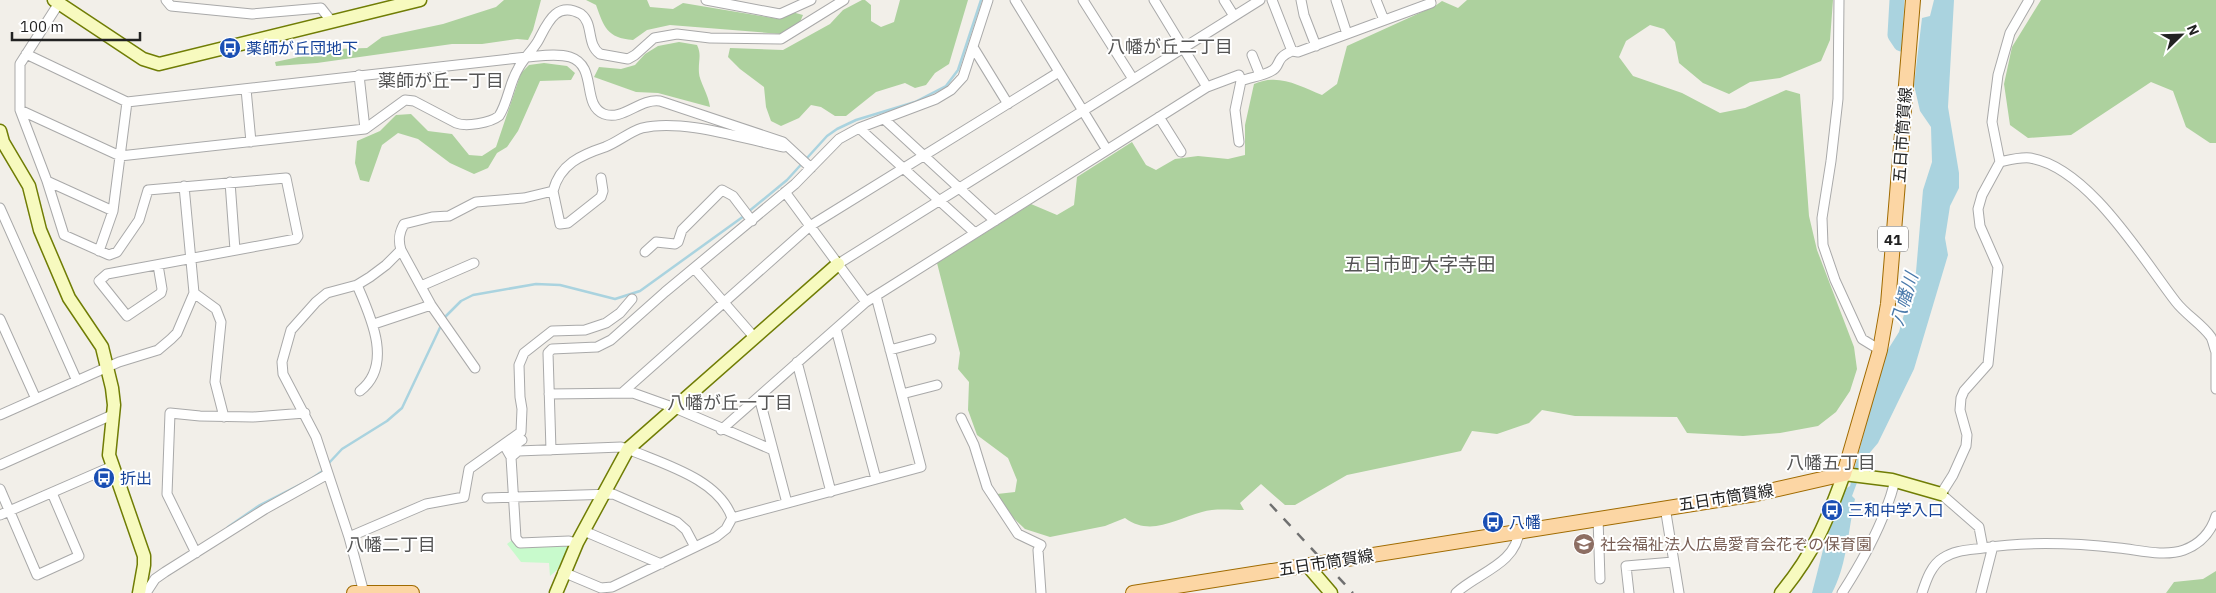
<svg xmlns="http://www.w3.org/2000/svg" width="2216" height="593" font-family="'IBM Plex Sans','Noto Sans JP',sans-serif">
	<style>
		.forest { fill: #add19e }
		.park { fill: #c8facc }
		.water { fill: #aad3df }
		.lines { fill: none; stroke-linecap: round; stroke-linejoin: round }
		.stream { stroke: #aad3df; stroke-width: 2.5 }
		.river { stroke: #aad3df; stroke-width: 15 }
		.street-casing { stroke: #a9a9a9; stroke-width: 11 }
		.secondary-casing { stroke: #707d05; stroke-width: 15 }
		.primary-casing { stroke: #a06b00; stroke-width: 16 }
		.street { stroke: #fff; stroke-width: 9 }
		.secondary { stroke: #f7fabf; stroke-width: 12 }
		.primary { stroke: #fcd6a4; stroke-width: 14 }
		.rail { stroke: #707070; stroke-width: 2.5; stroke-dasharray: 10 10; stroke-linecap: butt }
		.labels { text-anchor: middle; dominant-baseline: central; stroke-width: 4; stroke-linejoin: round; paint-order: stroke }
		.shield { fill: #fff; stroke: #646464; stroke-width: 1 }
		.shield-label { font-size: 15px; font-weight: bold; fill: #222 }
		.transit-label { font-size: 16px; fill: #164399; stroke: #fff; text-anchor: start }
		.street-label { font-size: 16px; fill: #222; stroke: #fff }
		.education-label { font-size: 16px; fill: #785e54; stroke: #fff; text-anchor: start }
		.neighbourhood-label { font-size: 18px; fill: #555; stroke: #fff }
		.water-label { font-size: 18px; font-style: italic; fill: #4a7aab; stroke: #fff }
		.quarter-label { font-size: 19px; fill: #555; stroke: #fff }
	</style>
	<rect width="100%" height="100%" fill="#f2efe9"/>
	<path class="forest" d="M 504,0 L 541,0 L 533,30 L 528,40 L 517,39 L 482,44 L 452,44 L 317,63 L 276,66 L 275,62 L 336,49 L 367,48 L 382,37 L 443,24 L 496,7 Z
		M 586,0 L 647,0 L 650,7 L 673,9 L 683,3 L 779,19 L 792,12 L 803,15 L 800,22 L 781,34 L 670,25 L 647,30 L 633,40 C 607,38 604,27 596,5 Z
		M 862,0 L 865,0 L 871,5 L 871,21 L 881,27 L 894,22 L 900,0 L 968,0 L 949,64 L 935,73 L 926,85 L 915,88 L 905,83 L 876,92 L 846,116 L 835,116 L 821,107 L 811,105 L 799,118 L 781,126 L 771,121 L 766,107 L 764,87 L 740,69 L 728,57 L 730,48 L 783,50 L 830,24 L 843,10 Z
		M 1467,0 L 1833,0 L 1830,40 L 1821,61 L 1780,78 L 1750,82 L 1729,94 L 1703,83 L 1679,63 L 1675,42 L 1664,29 L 1650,25 L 1626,41 L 1619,57 L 1633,76 L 1682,93 L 1720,113 L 1745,108 L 1786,90 L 1800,94 L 1809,216 L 1817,250 L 1854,347 L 1857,369 L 1850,391 L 1836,412 L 1818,426 L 1780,433 L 1743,436 L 1687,433 L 1677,417 L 1575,416 L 1542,410 L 1529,423 L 1497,434 L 1472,431 L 1461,451 L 1347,475 L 1295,505 L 1285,505 L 1261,484 L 1240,503 L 1244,510 C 1231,510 1214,508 1202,512 C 1175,519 1151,537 1125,518 L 1105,526 L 1050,537 L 1025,529 L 1004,509 L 997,494 L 1015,492 L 1017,480 L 1008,458 L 977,435 L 968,410 L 969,382 L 958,369 L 960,353 L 937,263 L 1031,204 L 1057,215 L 1074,205 L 1077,177 L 1132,142 L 1146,165 L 1156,170 L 1175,159 L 1198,156 L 1228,159 L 1245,155 L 1245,125 L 1254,84 C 1279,73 1299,86 1322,95 L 1337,84 L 1347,46 L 1435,6 L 1442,1 L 1458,8 Z
		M 2041,0 L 2216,0 L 2216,143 L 2210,143 L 2186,127 L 2173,91 L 2151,82 L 2071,135 L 2028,138 L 2010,125 L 2004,84 L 2012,47 Z
		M 679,42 L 697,45 C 702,55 698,61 699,73 C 699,80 709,96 710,107 L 658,93 L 636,92 L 594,77 L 599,67 L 621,69 L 635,65 L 645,54 L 658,46 Z
		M 544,63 L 567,66 L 575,73 L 571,80 L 540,81 L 518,131 L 507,147 L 497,153 L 488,168 L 474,174 L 450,163 L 418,139 L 398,133 L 382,145 L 369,182 L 360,180 L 355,163 L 357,141 L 380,131 L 396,115 L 411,114 L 428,131 L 452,134 L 469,155 L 482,156 L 496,147 L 521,73 L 529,65 Z
		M 2216,571 L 2216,593 L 2166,593 L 2174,582 L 2203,579 Z"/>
	<path class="park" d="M 512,540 L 519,547 L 568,545 L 569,547 L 557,570 L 550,576 L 549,563 L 521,562 L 507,544 Z"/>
	<path class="water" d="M 1934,0 L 1954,0 L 1948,107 L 1959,173 L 1959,188 L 1950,206 L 1945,238 L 1948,255 L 1914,369 L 1878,443 L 1867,456 L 1852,496 L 1855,499 C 1848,531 1847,565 1832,593 L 1812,593 L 1825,542 L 1845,489 L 1850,486 L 1870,409 L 1887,351 L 1899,332 L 1916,272 L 1923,190 L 1932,162 L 1931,127 L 1920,111 L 1914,85 L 1922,18 L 1930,16 Z"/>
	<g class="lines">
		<path class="stream" d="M 748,212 L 787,180 L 827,136 L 837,129 L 856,120 L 915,102 L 946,86 L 958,70 L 981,0
			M 328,464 L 342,449 L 387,421 L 402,408 L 445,317 L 461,301 L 473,295 L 536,284 L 560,285 L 615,299 L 640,291 L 744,216
			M 228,527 L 260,505 L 311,479 L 324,470"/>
		<path class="river" d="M 1897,0 L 1895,35 L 1901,44"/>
		<g class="street-casing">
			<path id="street" d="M 166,0 L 171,6 L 252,14 L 321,8 L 332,22
				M 706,0 L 780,14 L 811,0
				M 1015,0 L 1107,150
				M 1083,0 L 1133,79
				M 1154,0 L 1207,87
				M 1224,0 L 1234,16
				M 1272,0 L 1292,51 L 1298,52 L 1431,3 L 1430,0
				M 1301,0 L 1304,15 L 1316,46
				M 1336,0 L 1347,34
				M 1376,0 L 1384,20
				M 1839,0 L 1838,99 L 1831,161 L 1822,218 L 1823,245 L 1835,280 L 1862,339 L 1880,350
				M 59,3 L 20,64 L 20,110 L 47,181 L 64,235 L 109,255 L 117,252 L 139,220 L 148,190 L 286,178 L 298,236 L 296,239 L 107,274 L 99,281 L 127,316 L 161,293 L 162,289 L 158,265
				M 973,47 L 1008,104
				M 26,54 L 127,102 L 113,211 L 99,251
				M 1252,55 L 1260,75
				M 359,75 L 365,129
				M 246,89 L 251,142
				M 127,102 L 527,57 C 540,56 557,53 570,57 C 598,66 581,105 604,114 C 623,121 640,98 660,101 L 783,142 L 811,168
				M 20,110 L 120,156 L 365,129 L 405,100 L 414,101 L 456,123 C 466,127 490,123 499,116 C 508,102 509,84 518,69 C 523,59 532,51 538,41 C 547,24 556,0 581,14 C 594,24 586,44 600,54 L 628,59 L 635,55 L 654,38 L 677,34 L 710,38 L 781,39 L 844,0
				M 1159,117 L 1181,152
				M 884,119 L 995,221
				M 859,128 L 975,233
				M 1239,142 L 1235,110 L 1241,81
				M 2000,162 C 2009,160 2020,157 2030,158 C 2088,167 2142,258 2176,302 C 2186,315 2202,324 2211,337 C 2213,341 2214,347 2216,352
				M 601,178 L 603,191 L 601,197 L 568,223 L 560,224 L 553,191 C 560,164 581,155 605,147 C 618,142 629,132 642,128 C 682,118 744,139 784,147
				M 47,181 L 113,211
				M 230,182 L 235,250
				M 785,192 L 866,302
				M 0,208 L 77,381
				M 645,252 L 656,242 L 675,244 L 678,242 L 682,230 L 722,190 L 733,196 L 752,221
				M 838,264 L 1260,0
				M 694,268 L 754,337
				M 357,285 C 370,315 394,365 360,391
				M 421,286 L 474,263
				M 194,293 L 216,309 L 221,322 L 215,382 L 224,417
				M 0,319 L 36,399
				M 374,324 L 431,305
				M 836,329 L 876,479
				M 890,350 L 931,339
				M 2216,352 L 2216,389
				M 797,362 L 831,492
				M 475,368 L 431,305 L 401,250 C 398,240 399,233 404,224 L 432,217 L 449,216 L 476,202 L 524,198 L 553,191
				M 623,392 L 810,226 L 1059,72
				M 549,394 L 633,393 L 675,408 L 773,450
				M 902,394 L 937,385
				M 759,397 L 787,503
				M 0,415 L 119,362 L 158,350 L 171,339 L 177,333 L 194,293 L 184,186
				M 961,418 L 974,445 L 987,487 L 1018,534 L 1041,545 L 1038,550 L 1041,593
				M 721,430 L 866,302 L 1207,87 L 1239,75 L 1241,81 C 1251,77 1264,76 1273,70 C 1281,65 1275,58 1292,51
				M 551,450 L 548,353 L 552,349 L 597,347 L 611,340 L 665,292 L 795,184 L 839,139 L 859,128 L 936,99 L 951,90 L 963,77 L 988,0
				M 511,457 L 507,450 L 522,440
				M 0,465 L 112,415
				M 0,489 L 37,575 L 79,556 L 52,493
				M 487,498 L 613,494 L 677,522 L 686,530 L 695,547
				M 1665,507 L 1679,593
				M 0,515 L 113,466
				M 732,518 L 921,467 L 876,296
				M 1598,518 L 1600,579
				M 584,531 L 661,564
				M 349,537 L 426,504 L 464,497 L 469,469 L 521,432 L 522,409 L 520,397 L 519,365 L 524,353 L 552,331 L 585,330 L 606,323 L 620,313 L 632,299
				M 1983,548 L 1979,527 L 1941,494 L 1953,475 L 1966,446 L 1967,435 L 1960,410 L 1961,398 L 1964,391 L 1988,364 L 1998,267 L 1980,226 L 1978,209 L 1982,195 L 2000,162 L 1992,122 L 1998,75 L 2010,33 L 2029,0
				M 196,553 L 167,494 L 170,413 L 200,416 L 253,417 L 305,413
				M 563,572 L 601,588 L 612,587 L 716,537 L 726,529 L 732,518 C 719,479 663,464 628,449 L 621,447 L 518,451 L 511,457 L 516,538 L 520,543 L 569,541 L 577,543
				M 146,593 L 155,579 L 165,572 L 265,509 L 328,474
				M 364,593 L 349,537 L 316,437 L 283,374 L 282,362 L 291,330 L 316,302 L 327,293 L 357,285 L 370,277 L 386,265 L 401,250
				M 1456,593 C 1477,573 1517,564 1519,530
				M 1629,593 L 1626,566 L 1673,562
				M 1842,593 C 1864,559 1885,520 1895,481
				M 1922,593 C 1926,581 1931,565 1943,558 C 1955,550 1970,550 1983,548 C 2028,541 2074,543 2119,548 C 2139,550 2164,557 2184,550 C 2200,544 2211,532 2216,516
				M 1981,593 L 1993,546"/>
		</g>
		<g class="secondary-casing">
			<path id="secondary" d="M 54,0 L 143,59 L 159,64 L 420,0
				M 0,131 L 3,142 L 29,186 L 40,230 L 69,298 L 102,347 L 112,388 L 114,405 L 109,455 L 144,556 L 144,565 L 139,593
				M 1307,565 L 1331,593
				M 556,593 L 577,543 L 628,449 L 838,264
				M 1781,593 C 1814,553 1827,521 1844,474 L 1892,480 L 1941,494"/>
		</g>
		<g class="primary-casing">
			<path id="primary" d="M 354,593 L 412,593
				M 1133,593 L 1756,494 L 1844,474 L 1880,350 L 1888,304 L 1913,0"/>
		</g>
		<use href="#street" class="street"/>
		<use href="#secondary" class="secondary"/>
		<use href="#primary" class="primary"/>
		<path class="rail" d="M 1270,504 L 1353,593"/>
	</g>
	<defs>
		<g id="bus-disc" transform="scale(1.125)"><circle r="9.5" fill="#1a4fb4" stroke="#fff"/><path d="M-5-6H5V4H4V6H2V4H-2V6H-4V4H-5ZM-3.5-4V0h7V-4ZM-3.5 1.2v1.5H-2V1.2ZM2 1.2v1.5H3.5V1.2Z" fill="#fff"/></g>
		<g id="school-disc" transform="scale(1.125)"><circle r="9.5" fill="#8d6e63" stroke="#fff"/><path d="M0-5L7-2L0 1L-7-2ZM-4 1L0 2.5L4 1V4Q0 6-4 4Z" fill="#fff"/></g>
	</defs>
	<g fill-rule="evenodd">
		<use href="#bus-disc" x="230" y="48"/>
		<use href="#bus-disc" x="104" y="478"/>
		<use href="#bus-disc" x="1832" y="510"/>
		<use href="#bus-disc" x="1493" y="522"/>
		<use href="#school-disc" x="1584" y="544"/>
	</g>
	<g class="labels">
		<rect class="shield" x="1878" y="226.5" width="30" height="25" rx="4"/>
		<g class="shield-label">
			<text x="1893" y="239">41</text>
		</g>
		<g class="transit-label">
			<text x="246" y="48">薬師が丘団地下</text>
			<text x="120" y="478">折出</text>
			<text x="1848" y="510">三和中学入口</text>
			<text x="1509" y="522">八幡</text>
		</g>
		<g class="street-label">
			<text transform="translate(1902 135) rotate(-86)">五日市筒賀線</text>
			<text transform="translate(1726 497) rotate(-9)">五日市筒賀線</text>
			<text transform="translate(1326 562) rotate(-9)">五日市筒賀線</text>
		</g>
		<g class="education-label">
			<text x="1600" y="544">社会福祉法人広島愛育会花ぞの保育園</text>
		</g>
		<g class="neighbourhood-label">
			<text x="1170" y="46">八幡が丘二丁目</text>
			<text x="441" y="80">薬師が丘一丁目</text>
			<text x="730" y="402">八幡が丘一丁目</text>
			<text x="1831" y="462">八幡五丁目</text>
			<text x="391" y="544">八幡二丁目</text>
		</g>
		<g class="water-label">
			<text transform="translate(1904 299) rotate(-73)">八幡川</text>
		</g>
		<g class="quarter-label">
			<text x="1420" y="264">五日市町大字寺田</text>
		</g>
	</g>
	<g transform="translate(2181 35) rotate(67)" stroke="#ffffff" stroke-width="4" paint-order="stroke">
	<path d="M0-4L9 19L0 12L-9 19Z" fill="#222222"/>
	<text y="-8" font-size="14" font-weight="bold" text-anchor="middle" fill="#222222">N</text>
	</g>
	<path d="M12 32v8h128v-8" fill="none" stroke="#222222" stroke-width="2.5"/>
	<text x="20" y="32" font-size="15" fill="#222222" stroke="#ffffff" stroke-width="4" paint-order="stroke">100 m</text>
</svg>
